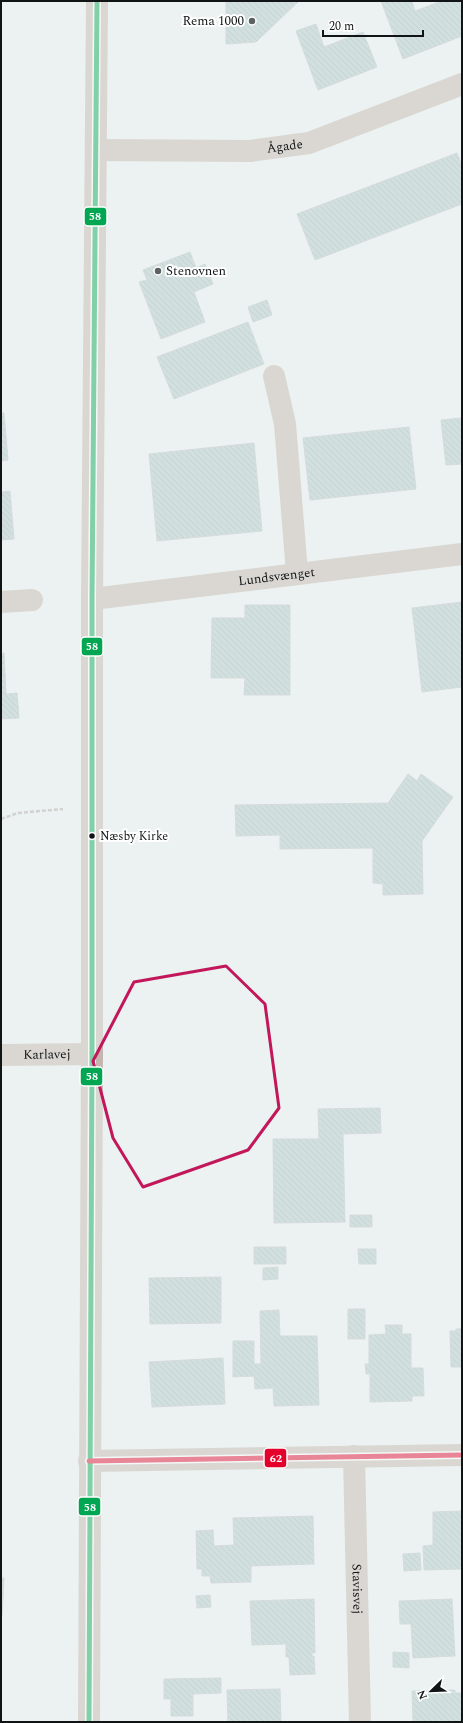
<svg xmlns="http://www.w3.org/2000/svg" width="463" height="1723" font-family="Spectral,serif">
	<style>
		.building { fill: url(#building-back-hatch); stroke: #babfbe }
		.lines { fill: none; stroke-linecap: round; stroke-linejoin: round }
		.path { stroke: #b3aba8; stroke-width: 2.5; stroke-dasharray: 4 2; stroke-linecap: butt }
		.minor { stroke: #c5b5af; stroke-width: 22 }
		.bus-1-casing { stroke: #fff; stroke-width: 8 }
		.bus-2-casing { stroke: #fff; stroke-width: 8 }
		.bus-1 { stroke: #00a651; stroke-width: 5 }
		.bus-2 { stroke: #e4002b; stroke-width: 5 }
		.marked { fill: none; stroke: #c2185b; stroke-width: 3; stroke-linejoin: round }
		.poi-dot { fill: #5d6261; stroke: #fff; stroke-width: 1.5 }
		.bus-dot { fill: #101414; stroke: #fff; stroke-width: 1.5 }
		.labels { text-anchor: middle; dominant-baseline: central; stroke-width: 4; stroke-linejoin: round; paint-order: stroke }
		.bus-label { font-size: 12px; fill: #101414; stroke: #fff; text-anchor: start }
		.poi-label { font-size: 13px; fill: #101414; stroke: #fff; text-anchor: end }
		.street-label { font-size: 13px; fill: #101414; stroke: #fff }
		.line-badge { stroke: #fff; stroke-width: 1.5 }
		.badge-label { font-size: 11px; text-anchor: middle; font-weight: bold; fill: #fff }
	</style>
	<defs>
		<pattern id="building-back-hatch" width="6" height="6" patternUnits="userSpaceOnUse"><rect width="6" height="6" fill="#b2cac9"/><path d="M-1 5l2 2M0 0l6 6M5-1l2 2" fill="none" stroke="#98adac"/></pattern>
	</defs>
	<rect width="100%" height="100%" fill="#ebf2f1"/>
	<path class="building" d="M 226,1 L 299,1 L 256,42 L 226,44 Z
		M 381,1 L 412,1 L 415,11 L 442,1 L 459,1 L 462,8 L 462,36 L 403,59 Z
		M 316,24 L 324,47 L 363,32 L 377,67 L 318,90 L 296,31 Z
		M 457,153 L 462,166 L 462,204 L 315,260 L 297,214 Z
		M 190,252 L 196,268 L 205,264 L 213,284 L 194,292 L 205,322 L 161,339 L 139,282 L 147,280 L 143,270 Z
		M 267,300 L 272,315 L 253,322 L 248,307 Z
		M 248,322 L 264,364 L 174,399 L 157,357 Z
		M 1,413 L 4,413 L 8,460 L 1,461 Z
		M 462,418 L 462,464 L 446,465 L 441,420 Z
		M 409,427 L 416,489 L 310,500 L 303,438 Z
		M 254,443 L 262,531 L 157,541 L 149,454 Z
		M 10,491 L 14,539 L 1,540 L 1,492 Z
		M 462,602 L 462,687 L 422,692 L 412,608 Z
		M 245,605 L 290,605 L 290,695 L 244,695 L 245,678 L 211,678 L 212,618 L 245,618 Z
		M 4,653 L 6,694 L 17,693 L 19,718 L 1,719 L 1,654 Z
		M 408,774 L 417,781 L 421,774 L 453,797 L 422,841 L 423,894 L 383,895 L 383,884 L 373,883 L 373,848 L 280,849 L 280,835 L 236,836 L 235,805 L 388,803 Z
		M 380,1108 L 381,1133 L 343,1134 L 345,1222 L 274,1223 L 273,1139 L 319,1139 L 318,1109 Z
		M 350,1215 L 372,1215 L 372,1227 L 350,1227 Z
		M 254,1247 L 286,1247 L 286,1264 L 254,1264 Z
		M 358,1249 L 376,1249 L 376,1264 L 359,1264 Z
		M 278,1267 L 278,1279 L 263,1280 L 263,1268 Z
		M 221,1277 L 221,1323 L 150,1324 L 149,1278 Z
		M 348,1309 L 365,1309 L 365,1339 L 348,1339 Z
		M 279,1310 L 280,1336 L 317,1336 L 319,1405 L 274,1406 L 273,1388 L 255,1389 L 254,1376 L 233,1377 L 233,1341 L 254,1341 L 254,1364 L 261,1364 L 260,1311 Z
		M 385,1325 L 402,1325 L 402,1334 L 411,1334 L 411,1368 L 423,1368 L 424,1396 L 412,1396 L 412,1401 L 370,1402 L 370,1374 L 366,1374 L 365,1364 L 369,1364 L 369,1335 L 386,1334 Z
		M 456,1329 L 462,1329 L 462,1367 L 451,1367 L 450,1331 L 456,1331 Z
		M 223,1358 L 225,1404 L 152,1407 L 149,1362 Z
		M 462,1511 L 462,1569 L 424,1570 L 423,1546 L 433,1545 L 433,1512 Z
		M 313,1516 L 314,1564 L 251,1566 L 251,1582 L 211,1583 L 210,1576 L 202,1576 L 202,1569 L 197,1569 L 196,1531 L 213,1530 L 214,1546 L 234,1545 L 233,1518 Z
		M 420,1553 L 421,1570 L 404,1571 L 403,1554 Z
		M 1,1578 L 4,1578 L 2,1616 L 1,1616 Z
		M 210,1595 L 211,1607 L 197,1608 L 196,1596 Z
		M 314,1599 L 315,1653 L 312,1653 L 312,1657 L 314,1656 L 315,1674 L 290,1675 L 289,1657 L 286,1657 L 286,1644 L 252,1645 L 250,1601 Z
		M 452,1599 L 455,1656 L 413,1658 L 411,1624 L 400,1624 L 399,1601 Z
		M 393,1652 L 409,1653 L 409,1668 L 393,1667 Z
		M 221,1678 L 221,1693 L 193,1694 L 193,1716 L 171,1716 L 171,1699 L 164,1699 L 164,1679 Z
		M 280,1689 L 281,1722 L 228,1722 L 227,1690 Z
		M 455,1690 L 455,1693 L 462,1693 L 462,1722 L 413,1722 L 412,1691 Z"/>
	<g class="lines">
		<path class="path" d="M 1,819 L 18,813 L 63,809"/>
		<g class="minor">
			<path id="s1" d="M 96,150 L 250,151 L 309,143 L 462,84"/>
			<path d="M 274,376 L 285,424 L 297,573"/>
			<path id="s2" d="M 92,599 L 462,554"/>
			<path d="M 1,602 L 32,600"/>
			<path id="s3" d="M 1,1055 L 92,1054"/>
			<path id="s4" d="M 354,1456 L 360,1722"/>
			<path d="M 89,1461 L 462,1455"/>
			<path d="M 89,1722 L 92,1054 L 92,599 L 97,1"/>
		</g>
		<g class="bus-1-casing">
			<path id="bus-1" d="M 89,1722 L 92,1054 L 92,599 L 97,1"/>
		</g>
		<g class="bus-2-casing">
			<path id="bus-2" d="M 89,1461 L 462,1455"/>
		</g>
		<use href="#bus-1" class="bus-1"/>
		<use href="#bus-2" class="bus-2"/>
	</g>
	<path d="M0 0H463V1723H0ZM 226,966 L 265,1004 L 279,1108 L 248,1150 L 143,1187 L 113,1138 L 93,1061 L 134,982 Z" fill="#ebf2f1" fill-opacity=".55" fill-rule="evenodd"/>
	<path class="marked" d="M 226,966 L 265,1004 L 279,1108 L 248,1150 L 143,1187 L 113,1138 L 93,1061 L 134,982 Z"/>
	<g class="poi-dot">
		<circle cx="252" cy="21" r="4"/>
		<circle cx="158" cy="271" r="4"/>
	</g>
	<circle class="bus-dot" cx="92" cy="836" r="3.5"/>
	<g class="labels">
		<g class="bus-label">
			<text x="100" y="836">Næsby Kirke</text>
		</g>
		<g class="poi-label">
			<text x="244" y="21">Rema 1000</text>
			<text x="166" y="271" text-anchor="start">Stenovnen</text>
		</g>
		<g class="street-label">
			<text stroke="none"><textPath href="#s1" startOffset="189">Ågade</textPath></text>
			<text stroke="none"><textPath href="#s2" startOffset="186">Lundsvænget</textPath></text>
			<text stroke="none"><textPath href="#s3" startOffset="46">Karlavej</textPath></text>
			<text stroke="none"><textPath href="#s4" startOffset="133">Stavisvej</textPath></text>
		</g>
	</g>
	<g class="line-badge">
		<rect x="84" y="207" width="23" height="19" rx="4" fill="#00a651"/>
		<rect x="81" y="637" width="22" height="19" rx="4" fill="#00a651"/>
		<rect x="80" y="1067" width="23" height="19" rx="4" fill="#00a651"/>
		<rect x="264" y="1448" width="23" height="20" rx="4" fill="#e4002b"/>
		<rect x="78" y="1497" width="23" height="19" rx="4" fill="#00a651"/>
	</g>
	<g class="badge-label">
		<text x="95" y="220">58</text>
		<text x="92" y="650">58</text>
		<text x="92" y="1080">58</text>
		<text x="276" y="1462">62</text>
		<text x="90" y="1511">58</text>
	</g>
	<rect width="463" height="1723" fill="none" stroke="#101414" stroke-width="4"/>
	<g transform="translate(431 1691) rotate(247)" stroke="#ffffff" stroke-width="3" paint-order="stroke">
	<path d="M0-3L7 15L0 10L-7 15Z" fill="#101414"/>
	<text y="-6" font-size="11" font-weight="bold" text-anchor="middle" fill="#101414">N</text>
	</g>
	<path d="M323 30v6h100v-6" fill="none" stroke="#101414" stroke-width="2"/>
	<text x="329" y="30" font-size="12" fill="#101414" stroke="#ffffff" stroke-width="3" paint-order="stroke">20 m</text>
</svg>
